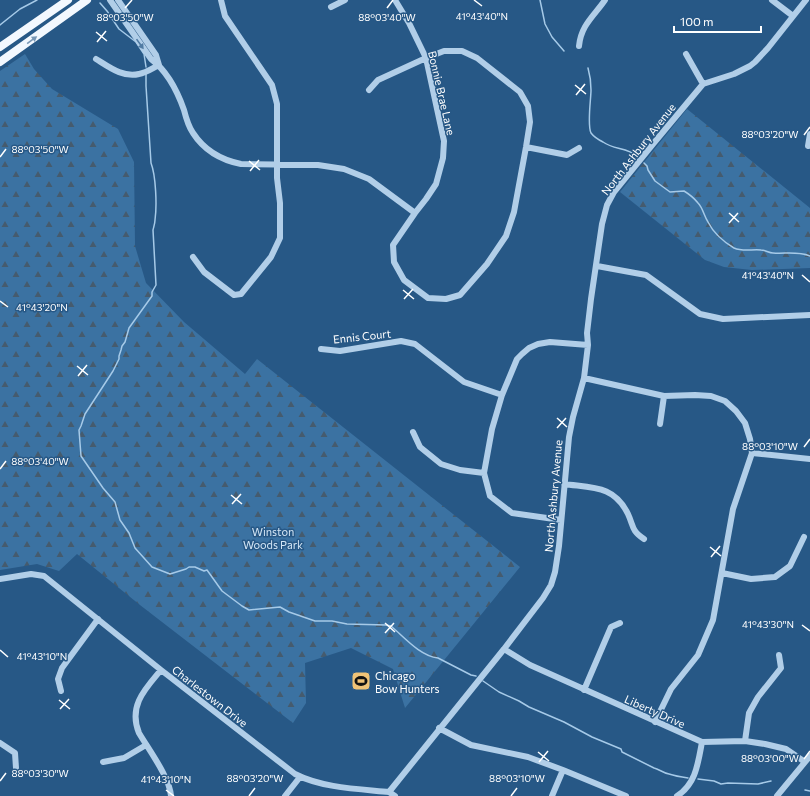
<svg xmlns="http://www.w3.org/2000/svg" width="810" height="796" font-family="Commissioner,sans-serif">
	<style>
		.forest { fill: url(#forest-firs) }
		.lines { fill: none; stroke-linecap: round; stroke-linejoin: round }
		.stream { stroke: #a6cae8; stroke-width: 1.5 }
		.minor { stroke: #b1cee8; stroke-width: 6 }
		.major { stroke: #f3f8fe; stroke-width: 8 }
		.oneway { fill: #7998b6 }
		.oneway2 { fill: #507ba3 }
		.ticks { fill: none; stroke: #fff; stroke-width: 1.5 }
		.labels { text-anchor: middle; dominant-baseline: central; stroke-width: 3; stroke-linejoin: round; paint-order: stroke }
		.street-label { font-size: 11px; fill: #fff; stroke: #275886 }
		.park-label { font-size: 11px; fill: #d5e7f6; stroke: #275886 }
		.poi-label { font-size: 11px; fill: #fff; stroke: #275886; text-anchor: start }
		.ticks-label { font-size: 10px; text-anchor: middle; fill: #fff; stroke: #275886; stroke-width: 3; stroke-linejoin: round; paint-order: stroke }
	</style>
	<defs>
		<pattern id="forest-firs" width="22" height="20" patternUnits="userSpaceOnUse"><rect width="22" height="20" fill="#3b72a2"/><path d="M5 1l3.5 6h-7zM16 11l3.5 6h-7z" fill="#455b6e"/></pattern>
	</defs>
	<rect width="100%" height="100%" fill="#275886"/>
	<path class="forest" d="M 25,54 L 34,69 L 52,89 L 118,129 L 134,162 L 135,246 L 146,283 L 184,322 L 245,374 L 257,359 L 520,567 L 405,708 L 393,669 L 351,648 L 305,663 L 306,703 L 293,723 L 140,605 L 77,554 L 59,571 L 37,564 L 0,570 L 0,71 Z
		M 687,109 L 810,208 L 810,268 L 752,270 L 724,267 L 705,260 L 620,192 Z"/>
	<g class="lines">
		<path class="stream" d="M 540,0 L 545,24 L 552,37 L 564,51
			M 100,3 L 107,11 L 119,29 L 136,42 L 144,54 L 146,67
			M 0,25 L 20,9 L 37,0
			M 588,68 C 590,75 591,82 591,90 C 591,99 587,125 591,133 C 594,137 599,140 603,142 C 614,150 627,147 637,156
			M 146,73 L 146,86 L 151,163 C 156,176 157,206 155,220 C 155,223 154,226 153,230 L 156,285 L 152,292 L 152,296 L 129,328 L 125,342 L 122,346 L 121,350 L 119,356 L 119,359 L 113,371 L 85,414 L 81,426 L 79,430 L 81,456 L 103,488 L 115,502 L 120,520 L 129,533 L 135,548 L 152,567 L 170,574 L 186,569 L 189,567 L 195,567 L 204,571 L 207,570 L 222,591 L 242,606 L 249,610 L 280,607 L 289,612 L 315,621 L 332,621 L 347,624 L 386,625 L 391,626 C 404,637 420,656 438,658 L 471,675 L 476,676
			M 644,163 L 647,166 L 648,170 L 655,181 L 670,192 L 684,191 C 689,194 694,198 698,203 C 703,208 704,216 708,222 C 713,232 724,242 734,248 C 743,252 752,249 761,250 C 765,250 769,253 773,253 C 785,254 798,251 810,256
			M 483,681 L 499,692 L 519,701 L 529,707 L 564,722 L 592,737 L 621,749 L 622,752 L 654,768 C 659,769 663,773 669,774 C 675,776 681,777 688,778
			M 698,779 L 714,781 L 721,784 L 728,783 L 758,784 L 771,781
			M 805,790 L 810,791"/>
		<path class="minor" d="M 110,0 L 151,59 C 167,71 177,90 184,110 C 186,118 188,126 193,133 C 204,150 221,160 241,164 L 318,165 L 344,169 L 369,179 L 415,213
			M 118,0 L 156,55 L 159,65
			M 772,0 L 793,16
			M 331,7 L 345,0
			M 579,46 C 581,25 594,16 605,0
			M 686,54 L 703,84
			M 96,59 C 109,67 123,78 139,74 C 146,73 153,68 159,65
			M 369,90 L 378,80 L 426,58 L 444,51 L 462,51 L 477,58 L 520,92 L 528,106 L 530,122 L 526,147 L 514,212 L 506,236 L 487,264 L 460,295 L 446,299 L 428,298 L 404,280 L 394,262 L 393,245 L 415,213 L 426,199 L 436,184 L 443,158 L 444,141 L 426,58 L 409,23 L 395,0
			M 808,146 L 810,134
			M 526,147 L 567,155 L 579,148
			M 193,257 L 204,272 L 234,295 L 241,294 L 271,257 L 280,238 L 280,203 L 277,178 L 277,104 L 272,85 L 225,16 L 221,0
			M 597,266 L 646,275 L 700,314 L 723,319 L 810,315
			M 321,349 L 340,351 L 401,341 L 415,344 L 464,382 L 502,395
			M 584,378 L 664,396 L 695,395 L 711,396 L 725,401 L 736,411 L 745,423 L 750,439 L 752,453 L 733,509 L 713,620 L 698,655 L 671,689 L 655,722
			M 660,424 L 664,396
			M 413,432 L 420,447 L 441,464 L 460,470 L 484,473
			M 752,453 L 810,459
			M 564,484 C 592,488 614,485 628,514 C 634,527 631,530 644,539
			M 561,520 L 512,513 L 490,496 L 484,473 L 492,429 L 502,395 L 517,359 L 522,354 L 529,348 L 538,344 L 550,342 L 588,345
			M 722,573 L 751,579 L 775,577 L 790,566 L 804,537
			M 0,579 L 31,574 L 44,576 L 161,670 L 295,774 C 322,788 359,789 389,792 L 395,796
			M 504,649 L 530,665 L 702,742 L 745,741 L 765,744 L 786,749 L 805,762
			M 161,670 C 145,689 128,706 139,733 C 149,750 170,778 171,796
			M 584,690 L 611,627 L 620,623
			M 61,691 L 58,679 L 62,668 L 98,619
			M 439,728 L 471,745 L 528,757 L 563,770 L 626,796
			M 745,741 L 749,713 L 758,697 L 781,668 L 779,655
			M 0,743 L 15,753 L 16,768
			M 103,762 L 124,758 L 146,745
			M 389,792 L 504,649 L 543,598 L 551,585 L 555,572 L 559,546 L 569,437 L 573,417 L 584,378 L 588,345 L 587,333 L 591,299 L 602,224 L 607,205 L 614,192 L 653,144 L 703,84 L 734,74 L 750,66 L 755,62 L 768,48 L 806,0
			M 285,796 L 300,777
			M 552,796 L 563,770
			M 677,796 C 696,784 698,763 702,742
			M 777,796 L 810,756"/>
		<path class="major" d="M 0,47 L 68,0
			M 0,62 L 87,0"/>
	</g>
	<defs><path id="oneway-solid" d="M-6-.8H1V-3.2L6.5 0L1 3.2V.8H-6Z"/></defs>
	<use class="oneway" href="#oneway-solid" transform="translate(32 40) rotate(-36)"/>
	<use class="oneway2" href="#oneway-solid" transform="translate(140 44) rotate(55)"/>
	<path class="ticks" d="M 474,0 L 482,6M 125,8 L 132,0M 387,8 L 393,0M 96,32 L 107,41M 97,42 L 106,31M 575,85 L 586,94M 576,95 L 585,84M 804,135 L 810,127M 0,157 L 6,149M 249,161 L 260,170M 250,171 L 259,160M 729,213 L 739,222M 729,223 L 738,213M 802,275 L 810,282M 403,290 L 414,299M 404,299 L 413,289M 0,301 L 8,307M 77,366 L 88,375M 78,376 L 87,365M 557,418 L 567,427M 557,428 L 566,418M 804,447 L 810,439M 0,469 L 6,461M 231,495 L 242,504M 232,504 L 241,494M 710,547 L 721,556M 711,557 L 720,546M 385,623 L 395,632M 802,625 L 810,631M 385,633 L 394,623M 0,650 L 8,657M 59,700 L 70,709M 60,709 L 69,699M 538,752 L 549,761M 804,759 L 810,751M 539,762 L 548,751M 0,781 L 6,773M 166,790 L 174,796M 249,796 L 255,788M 511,796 L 517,788"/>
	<defs>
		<g id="stadium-square" transform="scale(1)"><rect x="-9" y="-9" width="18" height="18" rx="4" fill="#f0c377" stroke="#275886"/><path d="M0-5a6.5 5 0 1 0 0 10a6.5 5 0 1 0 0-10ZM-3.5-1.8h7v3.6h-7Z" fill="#111"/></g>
	</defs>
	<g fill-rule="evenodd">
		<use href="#stadium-square" x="361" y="681"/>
	</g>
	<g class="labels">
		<g class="street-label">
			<text transform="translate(442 93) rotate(77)">Bonnie Brae Lane</text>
			<text transform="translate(638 149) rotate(-52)">North Ashbury Avenue</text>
			<text transform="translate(362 336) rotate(-6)">Ennis Court</text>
			<text transform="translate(553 496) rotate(-85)">North Ashbury Avenue</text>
			<text transform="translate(210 696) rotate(38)">Charlestown Drive</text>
			<text transform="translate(655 711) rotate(24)">Liberty Drive</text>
		</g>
		<g class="park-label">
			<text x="273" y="531">Winston<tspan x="273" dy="13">Woods Park</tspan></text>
		</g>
		<g class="poi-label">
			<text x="375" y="675">Chicago<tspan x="375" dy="13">Bow Hunters</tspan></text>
		</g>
	</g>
	<g class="ticks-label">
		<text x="482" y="20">41°43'40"N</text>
		<text x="125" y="21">88°03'50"W</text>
		<text x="387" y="21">88°03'40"W</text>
		<text x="770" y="138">88°03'20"W</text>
		<text x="40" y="153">88°03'50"W</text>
		<text x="768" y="279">41°43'40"N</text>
		<text x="42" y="311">41°43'20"N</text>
		<text x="770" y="450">88°03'10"W</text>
		<text x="40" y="465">88°03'40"W</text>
		<text x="768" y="628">41°43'30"N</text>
		<text x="42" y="660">41°43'10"N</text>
		<text x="770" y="762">88°03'00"W</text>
		<text x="40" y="777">88°03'30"W</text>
		<text x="255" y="782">88°03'20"W</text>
		<text x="517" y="782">88°03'10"W</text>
		<text x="166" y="783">41°43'10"N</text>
	</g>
	<path d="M674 26v6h87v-6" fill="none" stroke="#ffffff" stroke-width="2"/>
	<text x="680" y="26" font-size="12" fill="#ffffff" stroke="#275886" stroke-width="3" paint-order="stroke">100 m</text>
</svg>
